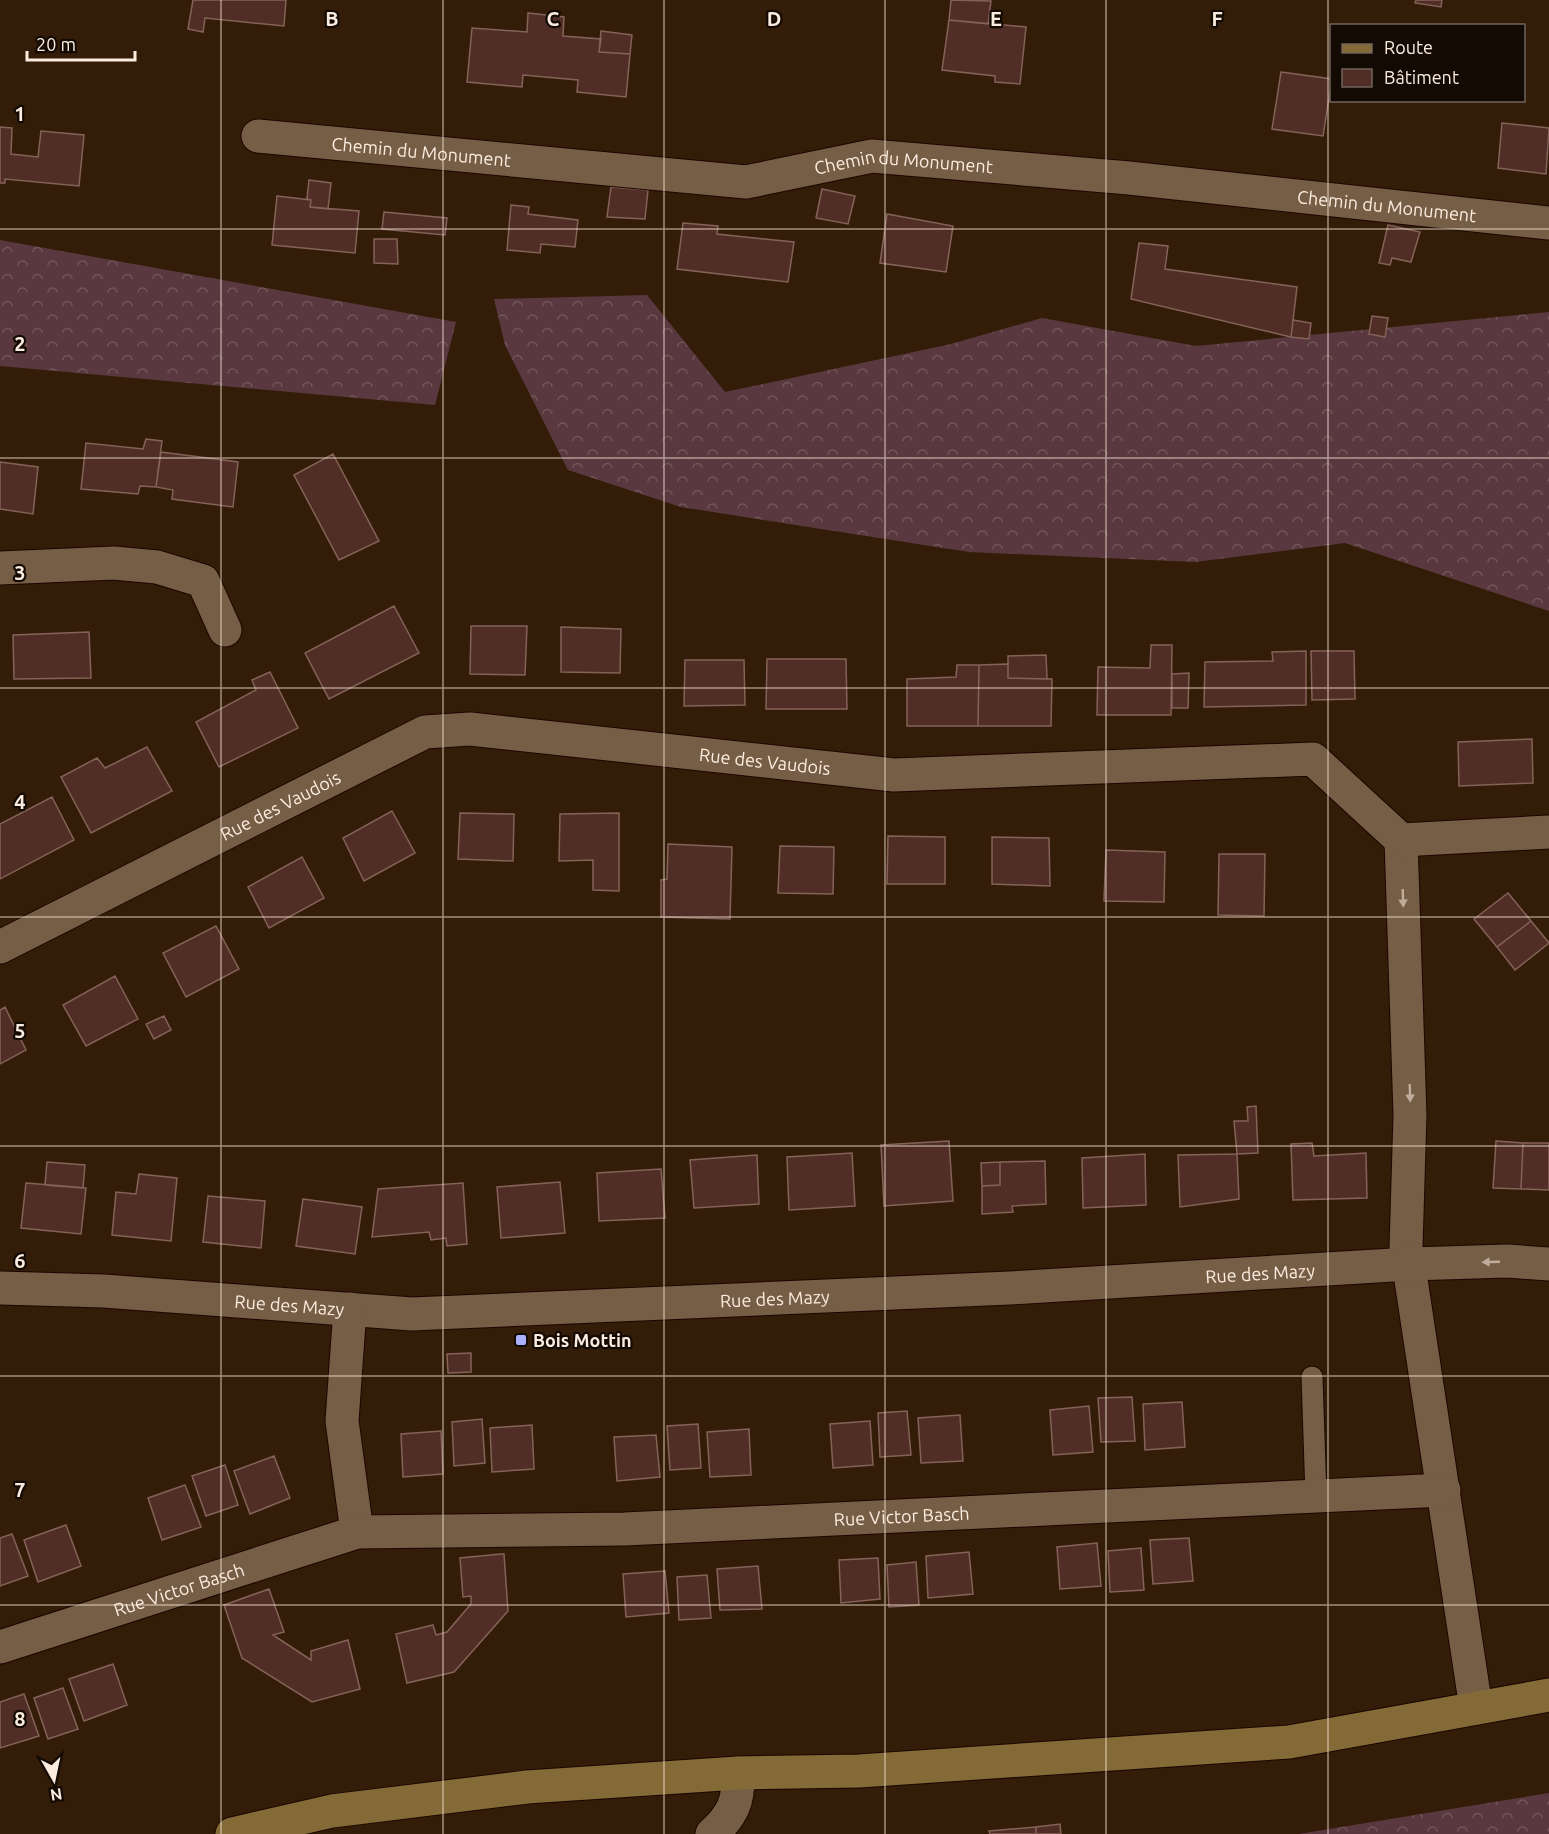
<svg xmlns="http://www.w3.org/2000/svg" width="1549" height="1834" font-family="Ubuntu,sans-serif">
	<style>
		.forest { fill: url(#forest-crowns) }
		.building { fill: #512e25; stroke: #856259; stroke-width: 1.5 }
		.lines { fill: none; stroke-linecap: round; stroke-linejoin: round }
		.lane-casing { stroke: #1a0700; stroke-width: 23 }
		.street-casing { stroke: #1a0700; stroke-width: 35 }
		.secondary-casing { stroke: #1a0700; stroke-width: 35 }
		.lane { stroke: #765d46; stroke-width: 21 }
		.street { stroke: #765d46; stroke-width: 33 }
		.secondary { stroke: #846a37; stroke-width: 33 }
		.oneway { fill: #bfac9a }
		.grid { fill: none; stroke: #fbecdf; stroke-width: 1.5; stroke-opacity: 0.55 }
		.poi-dot { fill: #aab0fb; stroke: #130a03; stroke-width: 2 }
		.labels { text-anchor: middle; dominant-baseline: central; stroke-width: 4.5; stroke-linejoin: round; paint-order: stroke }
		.street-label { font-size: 18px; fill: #fbecdf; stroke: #130a03 }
		.poi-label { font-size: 18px; font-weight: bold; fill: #fbecdf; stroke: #130a03; text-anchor: start }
		.grid-label { font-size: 20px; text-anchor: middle; font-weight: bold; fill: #fbecdf; stroke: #130a03; stroke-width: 4.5; stroke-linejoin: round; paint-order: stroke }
	</style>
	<defs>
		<pattern id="forest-crowns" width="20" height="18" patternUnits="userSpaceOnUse" patternTransform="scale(1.5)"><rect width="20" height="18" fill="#59393f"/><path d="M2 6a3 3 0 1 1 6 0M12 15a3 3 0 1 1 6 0" fill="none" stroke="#72565a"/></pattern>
	</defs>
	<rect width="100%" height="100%" fill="#331d08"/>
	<path class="forest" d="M 0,240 L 456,322 L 435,405 L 0,366 Z
		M 647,295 L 725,392 L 951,344 L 1042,318 L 1196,346 L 1549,312 L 1549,611 L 1345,543 L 1195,562 L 969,552 L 681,507 L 568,470 L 505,345 L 494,299 Z
		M 1549,1793 L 1549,1834 L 1299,1834 Z"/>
	<path class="building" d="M 193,0 L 286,0 L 284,26 L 205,18 L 203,32 L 188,29 Z
		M 951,0 L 991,1 L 988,24 L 949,20 Z
		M 1416,0 L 1442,0 L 1441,7 L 1415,3 Z
		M 528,13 L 564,17 L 563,36 L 601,39 L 599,52 L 630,54 L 626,97 L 577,92 L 578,80 L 523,75 L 522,87 L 467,82 L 472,28 L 527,32 Z
		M 949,20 L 1026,27 L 1020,84 L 995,82 L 995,76 L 942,70 Z
		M 601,31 L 632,35 L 630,54 L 599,52 Z
		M 1281,72 L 1332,79 L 1323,136 L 1272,129 Z
		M 1502,123 L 1549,128 L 1546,174 L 1498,168 Z
		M 0,127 L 12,128 L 11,154 L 38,157 L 41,131 L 84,135 L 79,186 L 5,179 L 5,183 L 0,183 Z
		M 309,180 L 331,183 L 328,209 L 310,207 L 311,200 L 307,199 Z
		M 611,187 L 648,190 L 645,219 L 607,217 Z
		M 822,189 L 855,196 L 848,224 L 816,218 Z
		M 277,196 L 311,200 L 310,207 L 359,211 L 355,253 L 272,245 Z
		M 511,205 L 529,207 L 528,214 L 578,220 L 575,247 L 541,244 L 540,253 L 507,250 Z
		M 384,212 L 447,218 L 445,235 L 382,229 Z
		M 887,214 L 953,226 L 946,272 L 880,263 Z
		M 683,223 L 718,226 L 717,234 L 794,242 L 788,282 L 677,269 Z
		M 1388,225 L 1420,232 L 1411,262 L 1392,258 L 1390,265 L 1379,263 Z
		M 374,239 L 397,239 L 398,264 L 374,263 Z
		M 1139,243 L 1168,246 L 1165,269 L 1297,287 L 1291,337 L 1131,299 Z
		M 1372,316 L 1388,318 L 1385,337 L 1369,334 Z
		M 1293,320 L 1311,323 L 1309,339 L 1291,337 Z
		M 146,439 L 162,441 L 156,487 L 140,486 L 138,494 L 81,489 L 86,443 L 143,449 Z
		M 161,452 L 238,462 L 233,507 L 172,499 L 173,490 L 156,487 Z
		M 333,454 L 379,541 L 339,560 L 294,475 Z
		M 0,462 L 38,467 L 33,514 L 0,509 Z
		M 394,606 L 419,653 L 329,699 L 305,653 Z
		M 471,626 L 527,626 L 525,675 L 470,674 Z
		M 561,627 L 621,629 L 620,673 L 561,672 Z
		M 89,632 L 91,678 L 14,679 L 13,635 Z
		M 1151,645 L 1172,645 L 1171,715 L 1097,715 L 1098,667 L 1150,668 Z
		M 1306,651 L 1306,705 L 1204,707 L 1205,662 L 1273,661 L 1272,652 Z
		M 1311,651 L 1354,651 L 1355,699 L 1312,700 Z
		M 1046,655 L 1047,679 L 1008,678 L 1008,656 Z
		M 767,659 L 846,659 L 847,709 L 766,709 Z
		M 685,660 L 744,660 L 745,705 L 684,706 Z
		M 1008,664 L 1008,678 L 1052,679 L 1051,726 L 978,726 L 979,665 Z
		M 957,665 L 979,665 L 978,726 L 907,726 L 907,679 L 956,677 Z
		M 270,672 L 298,728 L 219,767 L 196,722 L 256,690 L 252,680 Z
		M 1189,673 L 1188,708 L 1172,708 L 1172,674 Z
		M 1532,739 L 1533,783 L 1459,786 L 1458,742 Z
		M 147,747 L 172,791 L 91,833 L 61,777 L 97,758 L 105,768 Z
		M 52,797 L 74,840 L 0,879 L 0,824 Z
		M 392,811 L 415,853 L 364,881 L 343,838 Z
		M 460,813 L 514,814 L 513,861 L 458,859 Z
		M 619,813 L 619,891 L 593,890 L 593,860 L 559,861 L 560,814 Z
		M 888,836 L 945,837 L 945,884 L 887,884 Z
		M 992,837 L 1049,838 L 1050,886 L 992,884 Z
		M 668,844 L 732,847 L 730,919 L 661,917 L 661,880 L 667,879 Z
		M 780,846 L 834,847 L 833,894 L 778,893 Z
		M 1106,850 L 1165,852 L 1164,902 L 1104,901 Z
		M 1219,854 L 1265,854 L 1264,916 L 1218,915 Z
		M 302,857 L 324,898 L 269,928 L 248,887 Z
		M 1508,893 L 1531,921 L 1497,947 L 1474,919 Z
		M 1531,921 L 1549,943 L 1515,970 L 1497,947 Z
		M 216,926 L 239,969 L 186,997 L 163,953 Z
		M 115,976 L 138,1019 L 86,1046 L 63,1005 Z
		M 5,1007 L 26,1050 L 0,1064 L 0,1010 Z
		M 164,1016 L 171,1030 L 154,1039 L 146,1024 Z
		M 1256,1106 L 1258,1153 L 1237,1154 L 1234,1121 L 1248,1121 L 1247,1107 Z
		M 949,1141 L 953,1201 L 884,1206 L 881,1145 Z
		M 1496,1141 L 1523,1143 L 1521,1189 L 1493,1188 Z
		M 1312,1143 L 1314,1156 L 1366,1153 L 1367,1198 L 1293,1200 L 1291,1144 Z
		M 1523,1143 L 1549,1143 L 1549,1190 L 1521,1189 Z
		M 852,1153 L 855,1206 L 789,1210 L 787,1157 Z
		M 1145,1154 L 1146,1205 L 1083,1208 L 1082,1158 Z
		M 1237,1154 L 1239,1199 L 1180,1207 L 1178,1155 Z
		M 757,1155 L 759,1204 L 694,1208 L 690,1160 Z
		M 1045,1161 L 1046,1204 L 1012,1206 L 1013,1212 L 982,1214 L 982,1186 L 1000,1185 L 1000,1162 Z
		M 47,1162 L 85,1165 L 83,1188 L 45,1185 Z
		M 1000,1162 L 1000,1185 L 982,1186 L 981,1163 Z
		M 661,1169 L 665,1218 L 599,1221 L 597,1173 Z
		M 139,1174 L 177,1178 L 171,1241 L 112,1235 L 116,1192 L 136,1194 Z
		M 560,1182 L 565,1233 L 501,1238 L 497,1187 Z
		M 26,1183 L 86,1188 L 81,1234 L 21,1228 Z
		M 463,1183 L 467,1244 L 447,1246 L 446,1238 L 431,1240 L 429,1232 L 372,1237 L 378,1189 Z
		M 208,1196 L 265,1201 L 261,1248 L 203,1242 Z
		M 303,1199 L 362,1207 L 355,1254 L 296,1246 Z
		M 471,1353 L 471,1372 L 448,1373 L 447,1354 Z
		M 1132,1397 L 1135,1441 L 1101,1442 L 1098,1398 Z
		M 1182,1402 L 1185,1447 L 1145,1450 L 1143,1404 Z
		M 1089,1406 L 1093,1452 L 1053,1455 L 1050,1410 Z
		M 907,1411 L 911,1455 L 880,1457 L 878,1413 Z
		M 960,1415 L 963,1461 L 921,1463 L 918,1418 Z
		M 482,1419 L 485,1463 L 454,1466 L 452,1422 Z
		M 870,1421 L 873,1465 L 833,1468 L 830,1424 Z
		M 698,1424 L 701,1468 L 670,1470 L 667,1426 Z
		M 532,1425 L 534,1469 L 492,1472 L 490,1428 Z
		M 749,1429 L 751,1475 L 710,1477 L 707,1432 Z
		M 441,1431 L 443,1474 L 403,1477 L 401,1434 Z
		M 656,1435 L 660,1477 L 617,1481 L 614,1437 Z
		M 274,1456 L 290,1498 L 250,1514 L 234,1471 Z
		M 225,1465 L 238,1505 L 206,1516 L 192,1476 Z
		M 185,1485 L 201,1527 L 162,1540 L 148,1498 Z
		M 66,1525 L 81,1566 L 38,1582 L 24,1540 Z
		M 12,1534 L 28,1576 L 0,1586 L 0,1538 Z
		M 1189,1538 L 1193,1581 L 1153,1584 L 1150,1540 Z
		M 1097,1543 L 1101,1586 L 1060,1589 L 1057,1547 Z
		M 1141,1548 L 1144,1590 L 1110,1592 L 1108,1551 Z
		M 969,1552 L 973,1594 L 928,1598 L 926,1556 Z
		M 501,1554 L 504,1554 L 508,1611 L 454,1672 L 407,1683 L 396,1634 L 433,1625 L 436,1635 L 447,1632 L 471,1604 L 471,1596 L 463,1597 L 460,1558 Z
		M 878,1558 L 880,1599 L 841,1603 L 839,1560 Z
		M 916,1562 L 919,1605 L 889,1607 L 887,1565 Z
		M 758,1566 L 762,1609 L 720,1610 L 717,1569 Z
		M 665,1571 L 669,1613 L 626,1617 L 623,1574 Z
		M 707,1575 L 711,1618 L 679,1620 L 677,1577 Z
		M 269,1589 L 284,1632 L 273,1635 L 311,1660 L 311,1651 L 348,1640 L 360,1689 L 312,1702 L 242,1658 L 224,1605 Z
		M 113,1664 L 127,1705 L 84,1721 L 69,1679 Z
		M 63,1688 L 78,1729 L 48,1739 L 34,1698 Z
		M 24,1694 L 39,1736 L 0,1748 L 0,1702 Z
		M 1060,1824 L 1061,1834 L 1036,1834 L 1036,1827 Z
		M 1036,1827 L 1036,1834 L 990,1834 L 989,1831 Z"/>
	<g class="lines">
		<g class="lane-casing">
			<path id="lane" d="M 1312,1377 L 1316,1496"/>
		</g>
		<g class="street-casing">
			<g id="street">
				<path id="s1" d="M 258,136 L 746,182 L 872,156 L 1129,178 L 1549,223"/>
				<path d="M 0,568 L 114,563 L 157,567 L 203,581 L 225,630"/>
				<path d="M 1401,840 L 1410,1115 L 1406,1247 L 1476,1708"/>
				<path id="s2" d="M 0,947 L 425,732 L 470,729 L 894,775 L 1313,759 L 1401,840 L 1549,832"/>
				<path id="s3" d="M 0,1288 L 104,1291 L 412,1314 L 1010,1288 L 1410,1264 L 1507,1261 L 1549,1264"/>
				<path d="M 350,1309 L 342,1421 L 357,1532"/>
				<path id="s4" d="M 0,1647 L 357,1532 L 625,1529 L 1444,1490"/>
				<path d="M 712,1834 C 733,1815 739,1801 738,1773"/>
			</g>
		</g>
		<g class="secondary-casing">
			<path id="secondary" d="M 232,1834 L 332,1811 L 527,1787 L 738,1773 L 859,1771 L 1289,1742 L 1549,1695"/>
		</g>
		<use href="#lane" class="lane"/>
		<use href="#street" class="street"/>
		<use href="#secondary" class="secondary"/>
	</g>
	<defs><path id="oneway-solid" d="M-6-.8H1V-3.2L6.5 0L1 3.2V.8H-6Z" transform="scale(1.5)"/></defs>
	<g class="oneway">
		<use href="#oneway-solid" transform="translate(1403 898) rotate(88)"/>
		<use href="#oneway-solid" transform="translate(1410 1093) rotate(88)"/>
		<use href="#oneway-solid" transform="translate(1491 1262) rotate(178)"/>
	</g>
	<path class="grid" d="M 221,0 L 221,1834M 443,0 L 443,1834M 664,0 L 664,1834M 885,0 L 885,1834M 1106,0 L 1106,1834M 1328,0 L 1328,1834M 0,229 L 1549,229M 0,458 L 1549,458M 0,688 L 1549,688M 0,917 L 1549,917M 0,1146 L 1549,1146M 0,1376 L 1549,1376M 0,1605 L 1549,1605"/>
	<rect class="poi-dot" x="515" y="1334" width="12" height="12" rx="3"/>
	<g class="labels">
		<g class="street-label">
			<text stroke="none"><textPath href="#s1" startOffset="164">Chemin du Monument</textPath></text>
			<text stroke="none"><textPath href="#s1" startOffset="650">Chemin du Monument</textPath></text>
			<text stroke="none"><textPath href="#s1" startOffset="1136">Chemin du Monument</textPath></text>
			<text stroke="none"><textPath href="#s2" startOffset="818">Rue des Vaudois</textPath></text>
			<text stroke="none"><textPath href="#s2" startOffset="314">Rue des Vaudois</textPath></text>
			<text stroke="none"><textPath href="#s3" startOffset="1262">Rue des Mazy</textPath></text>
			<text stroke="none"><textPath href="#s3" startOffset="776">Rue des Mazy</textPath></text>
			<text stroke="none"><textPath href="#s3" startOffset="290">Rue des Mazy</textPath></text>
			<text stroke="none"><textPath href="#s4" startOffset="920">Rue Victor Basch</textPath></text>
			<text stroke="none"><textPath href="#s4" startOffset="188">Rue Victor Basch</textPath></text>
		</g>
		<g class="poi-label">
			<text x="533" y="1340">Bois Mottin</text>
		</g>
	</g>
	<g class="grid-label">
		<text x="332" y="26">B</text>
		<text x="553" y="26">C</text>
		<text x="774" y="26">D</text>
		<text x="996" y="26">E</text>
		<text x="1217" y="26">F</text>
		<text x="20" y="121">1</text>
		<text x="20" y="351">2</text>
		<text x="20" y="580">3</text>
		<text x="20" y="809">4</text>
		<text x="20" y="1038">5</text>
		<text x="20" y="1268">6</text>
		<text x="20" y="1497">7</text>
		<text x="20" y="1726">8</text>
	</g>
	<rect x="1330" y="24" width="195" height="78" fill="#130a03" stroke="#70645b" stroke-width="1.5"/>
	<rect x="1342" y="44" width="30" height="9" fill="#846a37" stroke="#70645b" stroke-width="1.5"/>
	<text x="1384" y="54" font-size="18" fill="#fbecdf">Route</text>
	<rect x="1342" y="69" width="30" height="18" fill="#512e25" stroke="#70645b" stroke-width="1.5"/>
	<text x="1384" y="84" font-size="18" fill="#fbecdf">Bâtiment</text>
	<g transform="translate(54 1780) rotate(171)" stroke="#130a03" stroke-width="4.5" paint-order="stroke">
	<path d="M0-4.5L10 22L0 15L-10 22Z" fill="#fbecdf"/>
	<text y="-9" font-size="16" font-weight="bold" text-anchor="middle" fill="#fbecdf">N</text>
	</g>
	<path d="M27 51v9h108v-9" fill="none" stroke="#fbecdf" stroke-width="3"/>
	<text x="36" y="51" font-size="18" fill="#fbecdf" stroke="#130a03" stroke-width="4.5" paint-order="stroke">20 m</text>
</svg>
